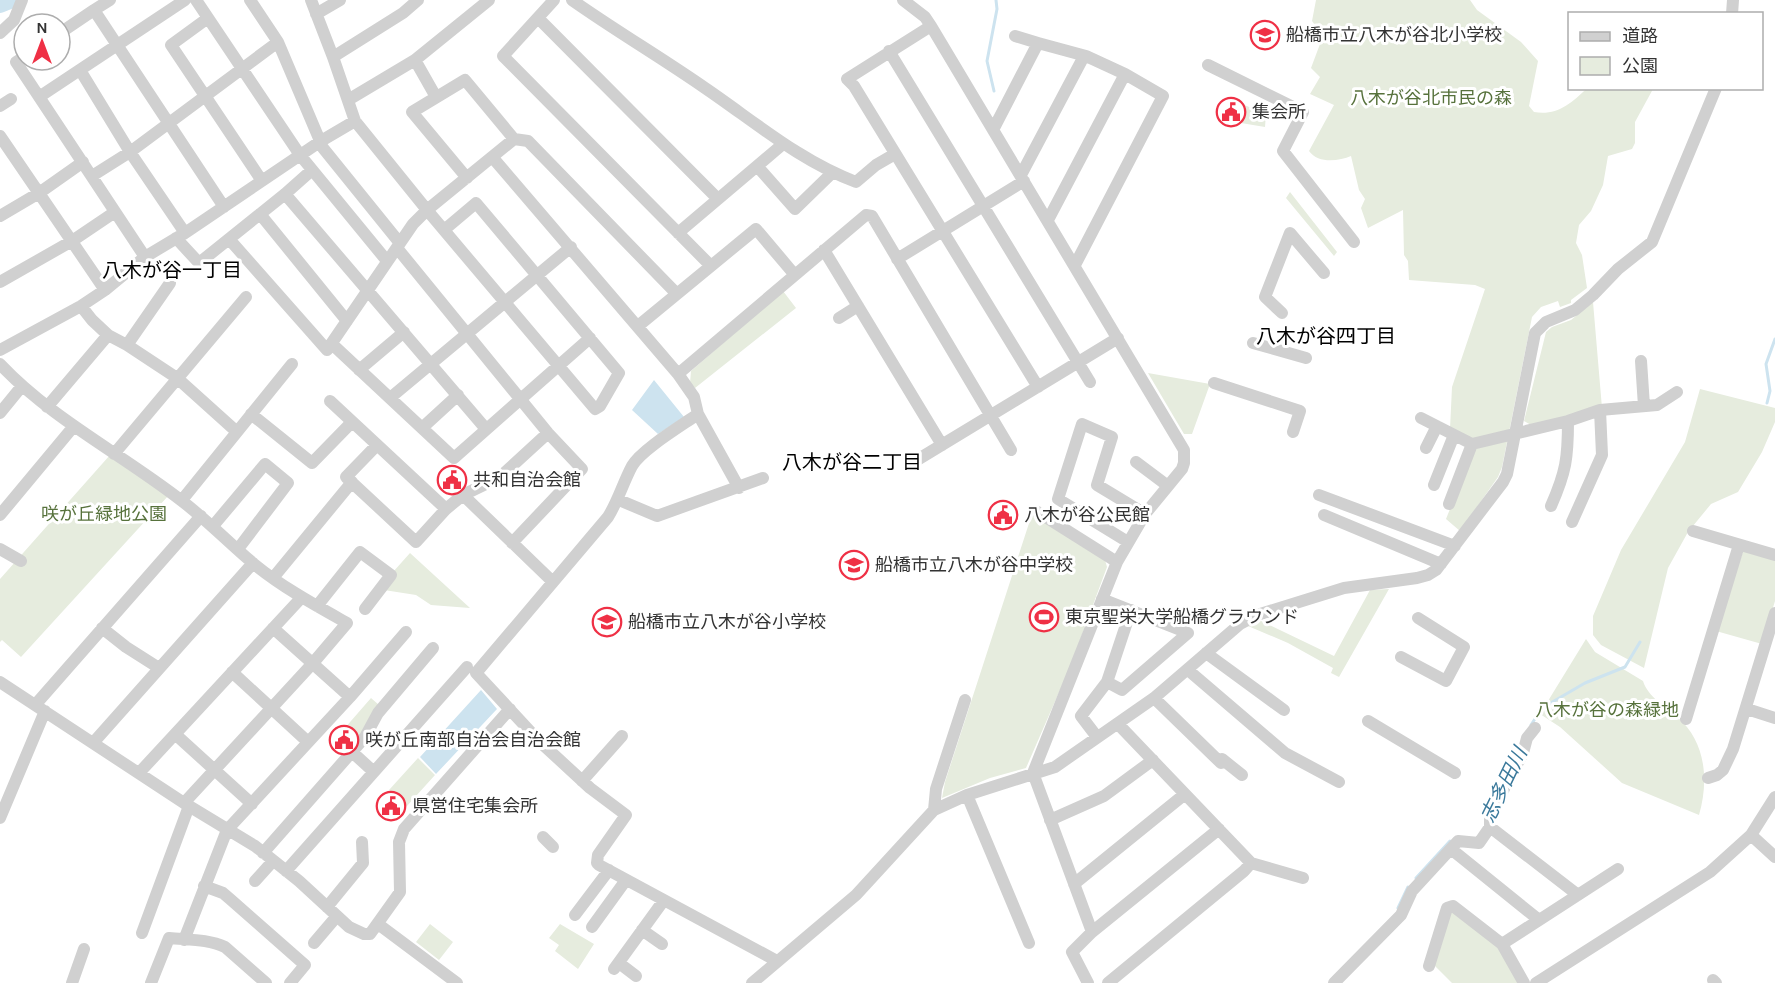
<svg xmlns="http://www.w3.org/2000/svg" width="1775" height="983" font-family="Karla,'Noto Sans JP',sans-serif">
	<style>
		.green { fill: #e6ecde }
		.water { fill: #cde3ef }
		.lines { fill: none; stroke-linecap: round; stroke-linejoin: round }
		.stream { stroke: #cde3ef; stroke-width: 3 }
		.river { stroke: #cde3ef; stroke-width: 18 }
		.minor { stroke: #d0d0d0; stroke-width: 12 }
		.labels { text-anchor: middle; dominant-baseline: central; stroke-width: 6; stroke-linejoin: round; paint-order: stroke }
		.poi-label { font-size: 18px; fill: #333; stroke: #fff; text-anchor: start }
		.park-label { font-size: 18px; fill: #57723c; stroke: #fff }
		.neighbourhood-label { font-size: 20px; fill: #000; stroke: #fff }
		.water-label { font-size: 20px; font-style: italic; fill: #3a799b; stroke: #fff }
	</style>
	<rect width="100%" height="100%" fill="#fff"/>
	<path class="green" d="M 1316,0 L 1470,0 L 1477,10 L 1521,42 L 1538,61 L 1529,106 L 1534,112 C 1556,116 1571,104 1586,89 L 1653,89 L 1635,122 L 1635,143 L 1632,149 L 1608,156 L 1603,185 L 1591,211 L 1579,225 L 1576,243 L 1582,255 L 1587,288 L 1571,300 L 1571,303 L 1560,307 L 1558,301 L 1541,307 L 1532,317 L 1502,467 L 1498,477 L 1460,531 L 1446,519 L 1474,449 L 1450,429 L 1452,387 L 1485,289 L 1475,285 L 1409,280 L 1408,261 L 1404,255 L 1403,210 L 1368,228 L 1361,208 L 1365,199 L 1359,190 L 1351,156 C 1339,161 1318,164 1309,151 L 1334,105 L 1310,94 L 1320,77 L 1311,68 L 1323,36 L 1312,21 Z
		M 1242,104 L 1266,114 L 1265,127 L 1241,123 Z
		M 1290,192 L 1337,252 L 1334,256 L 1286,198 Z
		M 783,291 L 796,308 L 695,388 L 690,383 L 691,371 Z
		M 1593,302 L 1602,408 L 1531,425 L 1524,421 L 1546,332 L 1552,327 L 1571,320 Z
		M 1148,373 L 1210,384 L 1192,434 L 1184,434 Z
		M 1700,389 L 1775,408 L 1775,422 L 1762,452 L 1738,492 L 1711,504 L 1688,532 L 1668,568 L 1644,668 L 1601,645 L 1593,635 L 1593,616 L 1621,550 L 1685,442 Z
		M 110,455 L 169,495 L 21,657 L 2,640 L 0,642 L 0,579 Z
		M 1032,514 L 1105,560 L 1107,567 L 1070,667 L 1026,768 L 990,778 L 942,798 L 945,782 Z
		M 1744,549 L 1775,558 L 1775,601 L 1762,644 L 1716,631 Z
		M 410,553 L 470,608 L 431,605 L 416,595 L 384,590 L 393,572 Z
		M 1389,589 L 1339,677 L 1331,673 L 1333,668 L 1288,643 L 1248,626 L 1259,620 L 1334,656 L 1370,590 Z
		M 1586,639 L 1595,652 L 1643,681 C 1648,697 1665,706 1677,717 C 1706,741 1709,781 1699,815 L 1622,783 L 1560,727 L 1540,714 Z
		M 371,698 L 379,705 L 357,741 L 344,729 Z
		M 418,758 L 435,775 L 407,806 L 389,790 Z
		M 1454,910 L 1501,948 L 1520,983 L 1452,983 L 1434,965 L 1449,913 Z
		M 430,924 L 453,942 L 439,960 L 416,942 Z
		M 560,924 L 594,944 L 578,969 L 555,951 L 559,945 L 549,938 Z"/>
	<path class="water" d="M 654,380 L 684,417 L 658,434 L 632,410 Z
		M 481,690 L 497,709 L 436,774 L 420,757 Z"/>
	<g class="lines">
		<path class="stream" d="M 994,91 L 987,61 L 997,9 L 996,0
			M 1767,403 L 1770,391 L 1766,364 L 1775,339
			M 1531,725 L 1542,708 L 1585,683 L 1625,667 L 1640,642
			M 1416,878 L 1450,841
			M 1398,908 L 1408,887"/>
		<path class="river" d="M 0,4 L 10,0"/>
		<path class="minor" d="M 196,0 L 300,155 L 387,261
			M 250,0 L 278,42 L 323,148 L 399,242
			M 311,0 L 333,57 L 355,121 L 427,210 L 595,409 L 600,406 L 619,373 L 476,203 L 444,230
			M 554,0 L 503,56 L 710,265
			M 572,0 C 616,31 662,58 705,88 C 755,122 800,161 856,182 L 876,165 L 895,154
			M 903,0 L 925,17 L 931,26 L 1184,450 L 1184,463 L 1182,469 L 1145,514 L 1117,562 L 1033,773 L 1092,932
			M 94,10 L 110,0
			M 316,14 L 340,0
			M 1732,14 L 1733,0
			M 208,18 L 171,45 L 262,181
			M 538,18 L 718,199
			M 931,26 L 847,79 L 854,86 L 1038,387
			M 0,33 L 14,20 L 22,0
			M 60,33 L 94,10 L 224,207
			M 1015,36 L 1038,43
			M 889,51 L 1090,382
			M 24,57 L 16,62 L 145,257
			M 333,57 L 403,13 L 418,0
			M 415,60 L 436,97
			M 1208,65 L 1303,112 L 1283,151 L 1354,242
			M 80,70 L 130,152 L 185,233
			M 39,97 L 185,0
			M 348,100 L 415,60 L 489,0
			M 0,106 L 11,99
			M 993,130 L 1038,43 L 1086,56
			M 0,136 L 105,290
			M 493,158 L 678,374 L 866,215 L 872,216 L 1011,450
			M 757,166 L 795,209 L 832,173
			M 1021,175 L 1083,58 L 1086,56 L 1125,74 L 1163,96 L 1075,265
			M 92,176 L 130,152 L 278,42
			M 467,178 L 412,112 L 465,80 L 514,139
			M 285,194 L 486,429
			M 260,214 L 347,321
			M 0,216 L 39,193 L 83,162
			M 1048,220 L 1125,74
			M 678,233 L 783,144
			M 176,238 L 199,263 L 285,194 L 312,170
			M 229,239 L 327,350 L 413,224 L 427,210 L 514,139 L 528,141 L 676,293
			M 397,248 L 548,433 L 582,469 L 512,543
			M 824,250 L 942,445
			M 897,259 L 1024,181
			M 0,282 L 72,241 L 115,212
			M 81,306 L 92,320 L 108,335 L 127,345 L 177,378 L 237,432
			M 1282,313 L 1265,297 L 1290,233 L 1324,273
			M 839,318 L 858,306
			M 638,326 L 756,229 L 794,274
			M 1253,343 L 1306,358
			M 332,344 L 454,458 L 590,338
			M 127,345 L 170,283
			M 0,350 L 81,306 L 105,290 L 145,257 L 185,233 L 321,141 L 355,121
			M 1641,361 L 1644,406
			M 0,364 C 53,420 122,454 182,501 C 208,521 230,544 254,564 C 282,587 315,605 347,623 L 313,663 L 184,803
			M 359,370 L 404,332
			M 678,374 L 694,397 L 698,414 L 739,488
			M 1214,383 L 1300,411 L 1293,432
			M 390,398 L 571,247
			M 330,401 L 446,509
			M 47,407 L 108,335
			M 0,413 L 22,386
			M 251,414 L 312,463 L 352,422
			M 698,414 C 681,426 641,450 632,466 C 623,483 618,501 608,517 L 476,673 L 539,741 L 590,788 L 626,815 L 598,855 L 597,863 L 599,865 L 777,961
			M 1421,418 L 1472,444 L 1568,421 L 1600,410 L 1657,405 L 1677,392
			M 422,428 L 458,395
			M 377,445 L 346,477 L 416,542 L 446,509 L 463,495 L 500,477 L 548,433
			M 1426,448 L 1437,426
			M 114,454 L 246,297
			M 917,460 L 1118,338
			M 1136,462 L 1168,486
			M 1434,485 L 1454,435
			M 463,495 L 553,582
			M 1319,495 L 1455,546
			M 182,500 L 292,364
			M 619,500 L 657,516 L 763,478
			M 1449,504 L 1472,444
			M 1551,506 C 1566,472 1568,458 1568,421
			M 1036,511 L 1117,562
			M 0,515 L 74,426
			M 1324,515 L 1441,564
			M 1572,522 L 1602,455 L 1600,410
			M 213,526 L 265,464 L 288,483 L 238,549
			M 1693,531 L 1775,555
			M 1128,542 L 1058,499 L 1082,424 L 1112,437 L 1097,485 L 1145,514
			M 0,549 L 21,561
			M 273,578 L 352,482
			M 1102,599 L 1188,633 L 1122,690 L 1107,682
			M 317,606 L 360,552 L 391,575 L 365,609
			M 102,628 L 126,647 L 159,668
			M 273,628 L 350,697
			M 1206,653 L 1284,710
			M 1401,657 L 1446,681 L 1464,647 L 1418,618
			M 1188,670 L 1285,753 L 1339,782
			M 232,672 L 308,742
			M 0,682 L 184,803 L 255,846 L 299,881 L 349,927 L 364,934 L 370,934 L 400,892 L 399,842 L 404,829 L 510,709
			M 1154,698 L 1221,763 L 1222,759 L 1242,775
			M 36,704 L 201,516
			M 1747,709 L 1775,718
			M 1686,719 L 1739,545
			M 1368,721 L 1455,773
			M 1118,724 L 1251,863 L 1303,878
			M 175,734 L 252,804
			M 1097,737 L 1081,716 L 1107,682 L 1131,610
			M 93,743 L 253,563
			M 352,752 L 374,772
			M 139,773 L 302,597
			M 1708,778 L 1717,775 L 1723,770 L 1733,749 L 1775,613
			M 582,781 L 622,736
			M 967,795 L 1029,943
			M 934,810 L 936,789 L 965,700
			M 0,818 L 45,711
			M 1050,820 L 1104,796 L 1153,760
			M 1490,827 L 1578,895
			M 1751,835 L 1775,857
			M 543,837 L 553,847
			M 1451,849 L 1539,920
			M 263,853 L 365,737 L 378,713 L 433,648
			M 286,871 L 467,667
			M 255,881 L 273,861
			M 1074,884 L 1185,794
			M 204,886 L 223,893 L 230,899 L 305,965 L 290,983
			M 327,907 L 363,863 L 362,842
			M 575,915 L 609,870
			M 378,924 L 457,983
			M 592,927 L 626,880
			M 642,930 L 662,944
			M 142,933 L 189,806
			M 184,940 L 227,830 L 350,697 L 406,632
			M 314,943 L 337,916
			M 1502,944 L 1618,869
			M 619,963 L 636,976
			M 1429,966 L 1447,908 L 1453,906 L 1502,944 L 1524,983
			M 614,969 L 664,900
			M 1713,980 L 1716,983
			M 72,983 L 84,949
			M 151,983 L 169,938 C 188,940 208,939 225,947 L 266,983
			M 752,983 L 856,895 L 934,810 L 967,795 L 1055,767 L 1154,698 L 1240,624 L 1257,615 L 1344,588 L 1417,578 L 1428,575 L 1436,570 L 1503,482 L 1507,474 L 1535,333 L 1546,322 L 1575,310 L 1593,295 L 1618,269 L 1652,242 L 1716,88
			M 1088,983 L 1072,952 L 1092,932 L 1219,829
			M 1108,983 L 1244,871 L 1251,863
			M 1334,983 L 1401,915 L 1412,891 L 1458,841 L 1479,843 L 1490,827 L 1490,815 L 1523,753 L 1527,738 L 1535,728
			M 1536,983 L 1710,872 L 1751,835 L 1775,797"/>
	</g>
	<defs>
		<g id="school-ring" transform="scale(1.5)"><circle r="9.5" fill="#fff" stroke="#ef3045" stroke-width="1.5"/><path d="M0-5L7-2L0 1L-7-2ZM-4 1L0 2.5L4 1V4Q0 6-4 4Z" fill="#ef3045"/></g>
		<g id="civic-ring" transform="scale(1.5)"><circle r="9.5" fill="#fff" stroke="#ef3045" stroke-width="1.5"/><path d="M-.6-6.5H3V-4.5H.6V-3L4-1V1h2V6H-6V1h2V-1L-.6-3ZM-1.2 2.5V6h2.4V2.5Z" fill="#ef3045"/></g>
		<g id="stadium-ring" transform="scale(1.5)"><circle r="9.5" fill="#fff" stroke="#ef3045" stroke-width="1.5"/><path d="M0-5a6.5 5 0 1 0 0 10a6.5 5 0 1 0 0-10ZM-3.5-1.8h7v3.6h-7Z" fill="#ef3045"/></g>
	</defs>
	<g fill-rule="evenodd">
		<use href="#school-ring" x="1265" y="35"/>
		<use href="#civic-ring" x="1231" y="112"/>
		<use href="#civic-ring" x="452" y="480"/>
		<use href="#civic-ring" x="1003" y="515"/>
		<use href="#school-ring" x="854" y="565"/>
		<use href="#stadium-ring" x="1044" y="617"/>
		<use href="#school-ring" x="607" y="622"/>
		<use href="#civic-ring" x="344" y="740"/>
		<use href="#civic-ring" x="391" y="806"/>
	</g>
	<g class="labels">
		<g class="poi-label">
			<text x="1286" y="35">船橋市立八木が谷北小学校</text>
			<text x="1252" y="112">集会所</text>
			<text x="473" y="480">共和自治会館</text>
			<text x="1024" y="515">八木が谷公民館</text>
			<text x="875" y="565">船橋市立八木が谷中学校</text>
			<text x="1065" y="617">東京聖栄大学船橋グラウンド</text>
			<text x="628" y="622">船橋市立八木が谷小学校</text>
			<text x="365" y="740">咲が丘南部自治会自治会館</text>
			<text x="412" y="806">県営住宅集会所</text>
		</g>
		<g class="park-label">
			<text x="1431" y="98">八木が谷北市民の森</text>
			<text x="104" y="514">咲が丘緑地公園</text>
			<text x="1607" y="710">八木が谷の森緑地</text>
		</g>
		<g class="neighbourhood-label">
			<text x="172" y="270">八木が谷一丁目</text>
			<text x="1326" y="336">八木が谷四丁目</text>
			<text x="852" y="462">八木が谷二丁目</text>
		</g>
		<g class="water-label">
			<text transform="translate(1504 785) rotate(-64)">志多田川</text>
		</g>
	</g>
	<rect x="1568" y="12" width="195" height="78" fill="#ffffff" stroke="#adadad" stroke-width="1.5"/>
	<rect x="1580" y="32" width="30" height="9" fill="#d0d0d0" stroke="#adadad" stroke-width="1.5"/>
	<text x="1622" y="42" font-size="18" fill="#333333">道路</text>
	<rect x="1580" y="57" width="30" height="18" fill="#e6ecde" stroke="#adadad" stroke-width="1.5"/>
	<text x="1622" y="72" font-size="18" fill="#333333">公園</text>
	<g transform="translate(42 42)"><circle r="28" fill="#ffffff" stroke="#adadad" stroke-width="1.5"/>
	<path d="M0-4.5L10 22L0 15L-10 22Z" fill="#ef3045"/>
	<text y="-9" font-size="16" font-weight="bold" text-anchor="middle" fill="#333333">N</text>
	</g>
</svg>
